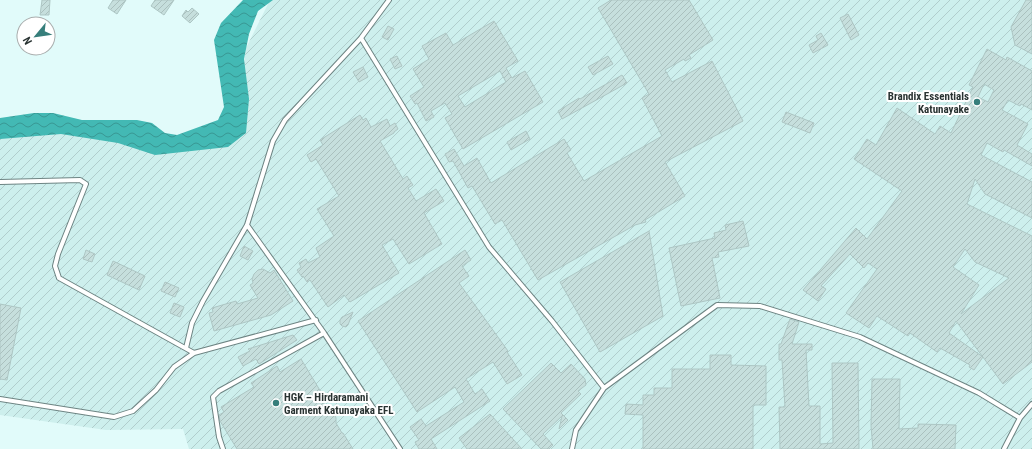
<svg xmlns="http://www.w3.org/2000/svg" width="1032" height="449" font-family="'Roboto Condensed',sans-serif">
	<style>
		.industrial { fill: url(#industrial-furrows) }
		.water { fill: url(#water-waves) }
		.building { fill: url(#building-hatch); stroke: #adc6c4; fill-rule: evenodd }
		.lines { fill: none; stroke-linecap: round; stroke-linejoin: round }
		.service-casing { stroke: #6d8483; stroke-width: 6 }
		.service { stroke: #fff; stroke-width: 4 }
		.poi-dot { fill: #367e7b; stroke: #fff; stroke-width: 1.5 }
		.labels { text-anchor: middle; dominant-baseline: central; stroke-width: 4; stroke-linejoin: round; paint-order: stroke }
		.poi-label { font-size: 11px; font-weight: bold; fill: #293332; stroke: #fff; text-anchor: end }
	</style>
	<defs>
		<pattern id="industrial-furrows" width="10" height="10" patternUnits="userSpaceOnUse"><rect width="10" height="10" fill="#cdefed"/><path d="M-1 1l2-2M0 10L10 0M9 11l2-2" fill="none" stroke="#b0cdcc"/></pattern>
		<pattern id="water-waves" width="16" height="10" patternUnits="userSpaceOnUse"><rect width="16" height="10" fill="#43b9b4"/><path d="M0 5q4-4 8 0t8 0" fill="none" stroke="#389793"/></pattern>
		<pattern id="building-hatch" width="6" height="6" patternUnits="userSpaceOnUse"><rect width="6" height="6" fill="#c6dfdd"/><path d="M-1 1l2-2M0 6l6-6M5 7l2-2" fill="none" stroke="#aac0be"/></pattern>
	</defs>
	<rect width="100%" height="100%" fill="#e1fbfa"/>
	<path class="industrial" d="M 270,0 L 1032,0 L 1032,449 L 189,449 L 183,429 L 106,430 L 0,415 L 0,126 L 184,145 L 235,133 L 246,48 Z"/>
	<path class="water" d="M 243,0 L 273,0 L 258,11 L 249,34 L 244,59 L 249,99 L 246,133 L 228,147 L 155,155 L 118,143 L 61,134 L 0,139 L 0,118 L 34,113 L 53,113 L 82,120 L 137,120 L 152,123 L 165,133 L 177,135 L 218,120 L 224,107 L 214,40 L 221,23 Z"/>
	<path class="building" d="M 42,0 L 50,0 L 49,15 L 40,15 Z
		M 113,0 L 126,0 L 117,14 L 108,8 Z
		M 155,0 L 174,0 L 164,15 L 151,6 Z
		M 611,0 L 689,0 L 713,40 L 689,55 L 691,58 L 685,61 L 684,59 L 665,70 L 672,82 L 712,61 L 743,121 L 665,162 L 685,196 L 645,220 L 646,222 L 635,225 L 538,280 L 502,220 L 495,224 L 472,186 L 468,188 L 453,161 L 449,162 L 445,154 L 454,149 L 464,166 L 477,158 L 491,183 L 564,139 L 571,150 L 567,153 L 584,181 L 662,136 L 642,98 L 649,94 L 598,8 Z
		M 1026,0 L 1032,0 L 1032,54 L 1015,45 L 1011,27 Z
		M 192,8 L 199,14 L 190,23 L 182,16 L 186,10 L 188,12 Z
		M 848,14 L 859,35 L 851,40 L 840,18 Z
		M 494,21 L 518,61 L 506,68 L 512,78 L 525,71 L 543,102 L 463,149 L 445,118 L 452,114 L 445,103 L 431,111 L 434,117 L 426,121 L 417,103 L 415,104 L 410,96 L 424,87 L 413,69 L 429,59 L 422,46 L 446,33 L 453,45 ZM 500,71 L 506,82 L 465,107 L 458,96 Z
		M 388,26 L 394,29 L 388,40 L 382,37 Z
		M 821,33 L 828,45 L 813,53 L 809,45 L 818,40 L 816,36 Z
		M 987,49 L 1006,60 L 1007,57 L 1032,71 L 1032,110 L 1021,104 L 1020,106 L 1008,100 L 1002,110 L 1028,124 L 1017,145 L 1032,154 L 1032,166 L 1004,150 L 1003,152 L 987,143 L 981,155 L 1032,182 L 1032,218 L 985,194 L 975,179 L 967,204 L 1032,236 L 1032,362 L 1003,384 L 956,321 L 949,333 L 983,357 L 974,370 L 969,367 L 970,365 L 940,348 L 937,352 L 910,333 L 908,336 L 877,316 L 869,328 L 846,313 L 877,269 L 868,263 L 864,268 L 850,254 L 821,286 L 826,289 L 818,301 L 803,290 L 856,228 L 867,239 L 902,191 L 854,159 L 867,139 L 876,145 L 897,108 L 935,134 L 940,126 L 951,133 L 973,87 L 969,85 ZM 984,84 L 994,90 L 988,102 L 978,97 ZM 965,249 L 975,262 L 1009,278 L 961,314 L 979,285 L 953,267 Z
		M 397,56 L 402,66 L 395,69 L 390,59 Z
		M 608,56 L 613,64 L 593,75 L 588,67 Z
		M 363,67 L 368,77 L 359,82 L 353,72 Z
		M 622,75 L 627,83 L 562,119 L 558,111 L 579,98 L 580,99 Z
		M 786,112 L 814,123 L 810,133 L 782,122 Z
		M 360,115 L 363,120 L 366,118 L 371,127 L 387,119 L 390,126 L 395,123 L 398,129 L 394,132 L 394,133 L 380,141 L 403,179 L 407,176 L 413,185 L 408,188 L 416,201 L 436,189 L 444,201 L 424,213 L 442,244 L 409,264 L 393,239 L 382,245 L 399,273 L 350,302 L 344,295 L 328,307 L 310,280 L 307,282 L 303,276 L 302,277 L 297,270 L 301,267 L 299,263 L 306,259 L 308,263 L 320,257 L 316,248 L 334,236 L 317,209 L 339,196 L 316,159 L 311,162 L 307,155 L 323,145 L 320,140 Z
		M 526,131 L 530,139 L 511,150 L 507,142 Z
		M 743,221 L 749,246 L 718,252 L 719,257 L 712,258 L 720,298 L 681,306 L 669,248 L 715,238 L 714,233 L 726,230 L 725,225 Z
		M 649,231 L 663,316 L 600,352 L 560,282 Z
		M 244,246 L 253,251 L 248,260 L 240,256 Z
		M 86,250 L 95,254 L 92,262 L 83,259 Z
		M 465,250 L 471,260 L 462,266 L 469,276 L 459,283 L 508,351 L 507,352 L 522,375 L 507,384 L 493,362 L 466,379 L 475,394 L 482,389 L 490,401 L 431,439 L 437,449 L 419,449 L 415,442 L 419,440 L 410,427 L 421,419 L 426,426 L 464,402 L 455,387 L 417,412 L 358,321 Z
		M 113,261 L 145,276 L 139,290 L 107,275 Z
		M 263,269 L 270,273 L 274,270 L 293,301 L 271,315 L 214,331 L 209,313 L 213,312 L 212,308 L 236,301 L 237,304 L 258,298 L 250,285 L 253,283 L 252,279 L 254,274 L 258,270 Z
		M 165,282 L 179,288 L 175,297 L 161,291 Z
		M 174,303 L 184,307 L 180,317 L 170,313 Z
		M 0,304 L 21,308 L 7,380 L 0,379 Z
		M 353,312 L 348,325 L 346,327 L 342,326 L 340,324 L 340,320 L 342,317 Z
		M 790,319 L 799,322 L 792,344 L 812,344 L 812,350 L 806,350 L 809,406 L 820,406 L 820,444 L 833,443 L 832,363 L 858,363 L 859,449 L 780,449 L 779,407 L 785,407 L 782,360 L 779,360 L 779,344 L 781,344 Z
		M 293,335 L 297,340 L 259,364 L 256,359 L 243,366 L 238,357 L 250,351 L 248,349 Z
		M 710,355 L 731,355 L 731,365 L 766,366 L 766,405 L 753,405 L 753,449 L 643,449 L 643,415 L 625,414 L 626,404 L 643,405 L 643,395 L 654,395 L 654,388 L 672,388 L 672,369 L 710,369 Z
		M 301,359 L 324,397 L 321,399 L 326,407 L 334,413 L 336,418 L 336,423 L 342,433 L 343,433 L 353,449 L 237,449 L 220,421 L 219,415 L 224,412 L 221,407 L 254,387 L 251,383 L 277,366 L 280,372 Z
		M 551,363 L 561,373 L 571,364 L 585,379 L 586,385 L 578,391 L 581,394 L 561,413 L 568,420 L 559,429 L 562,416 L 543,434 L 553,445 L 549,449 L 541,449 L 503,409 Z
		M 872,379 L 900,379 L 899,429 L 918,428 L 918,424 L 956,425 L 955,449 L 873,449 L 871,426 Z
		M 490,414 L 522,449 L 467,449 L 459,438 Z"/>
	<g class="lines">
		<g class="service-casing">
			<path id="service" d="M 361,38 L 489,247 L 552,321 L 604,388
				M 0,182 L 80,180 L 86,184 L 58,254 L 55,266 L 59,278 L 194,353
				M 247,225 L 324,333 L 400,449
				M 186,348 L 192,323 L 203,301 L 247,225 L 273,141 L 285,120 L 361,38 L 389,0
				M 0,399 L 114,417 L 133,411 L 156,390 L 174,367 L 194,353 L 316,320
				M 223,449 L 219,437 L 213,397 L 219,391 L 324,333
				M 572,449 L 576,430 L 604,388 L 717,305 L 760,306 L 860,337 L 979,393 L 1020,418
				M 1004,449 L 1020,418 L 1032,404"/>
		</g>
		<use href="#service" class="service"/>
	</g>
	<g class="poi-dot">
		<circle cx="977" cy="102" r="4"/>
		<circle cx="276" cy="403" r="4"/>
	</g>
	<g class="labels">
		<g class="poi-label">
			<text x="969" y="96">Brandix Essentials<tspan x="969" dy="13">Katunayake</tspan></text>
			<text x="284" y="397" text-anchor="start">HGK – Hirdaramani<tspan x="284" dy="13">Garment Katunayaka EFL</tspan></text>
		</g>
	</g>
	<g transform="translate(36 36) rotate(241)"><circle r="19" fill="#ffffff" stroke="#a9adad"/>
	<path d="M0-3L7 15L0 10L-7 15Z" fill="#367e7b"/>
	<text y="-6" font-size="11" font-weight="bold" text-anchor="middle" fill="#293332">N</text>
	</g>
</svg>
